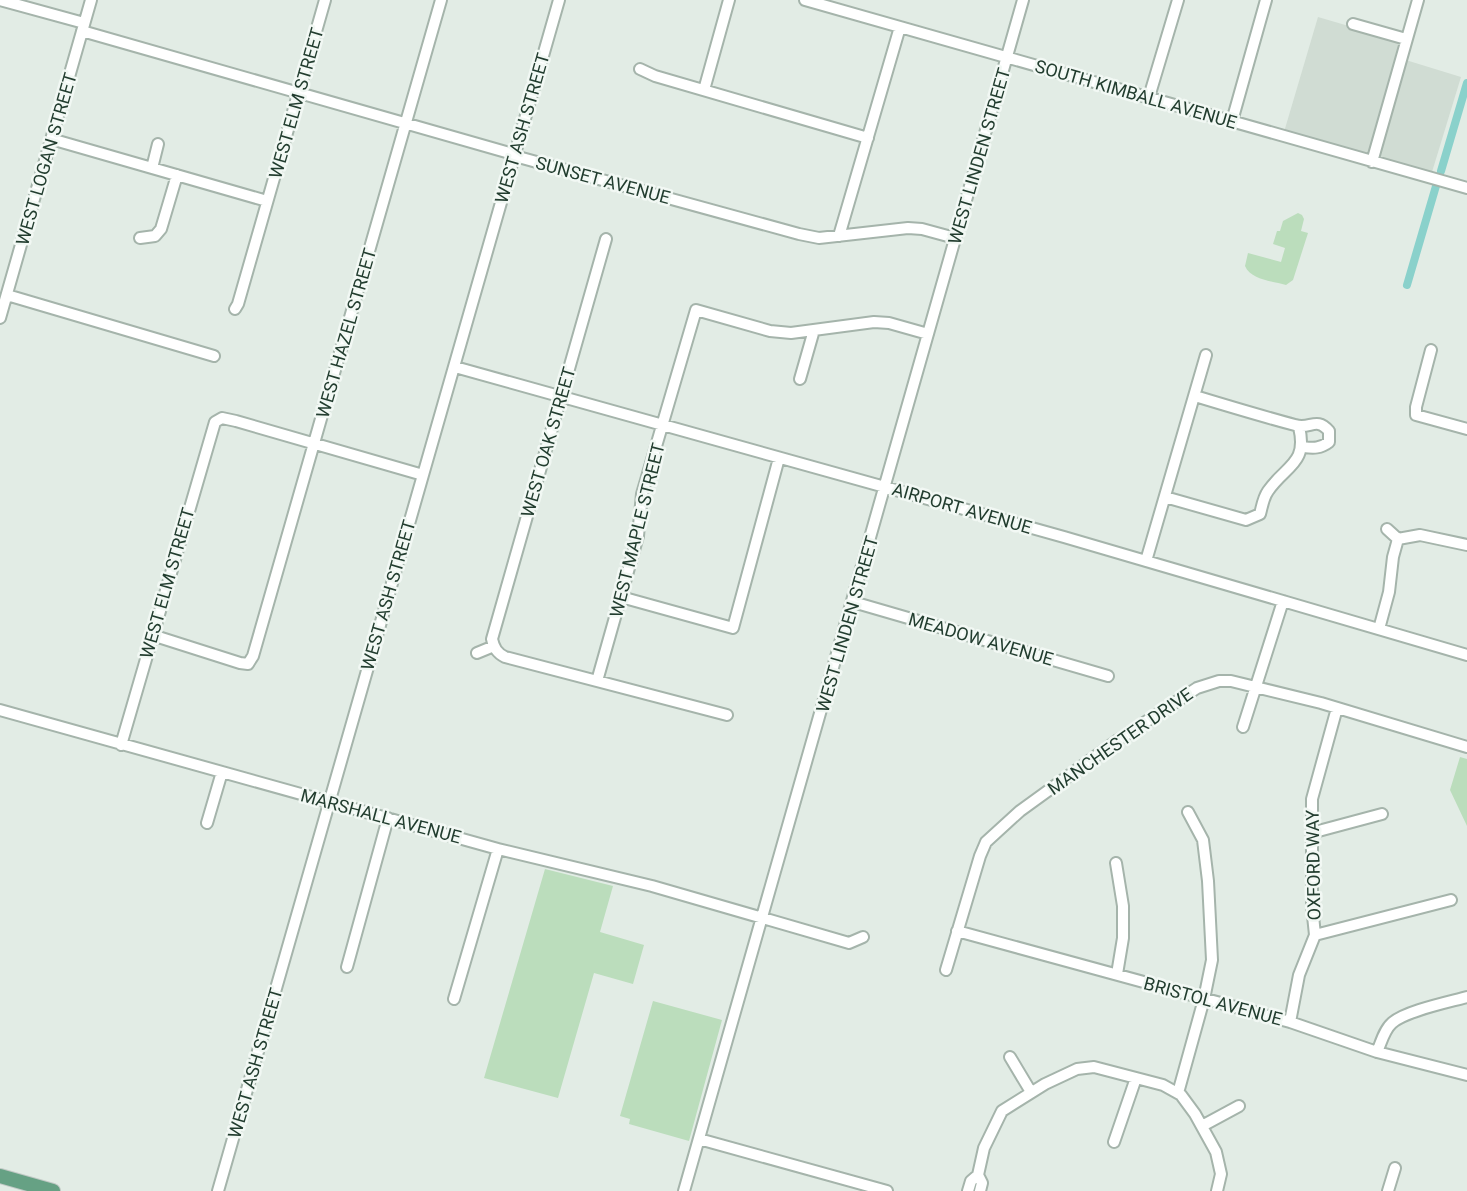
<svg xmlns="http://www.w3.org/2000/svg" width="1467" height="1191" font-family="Roboto,sans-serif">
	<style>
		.built { fill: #d0dcd3 }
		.green { fill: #bbddbc }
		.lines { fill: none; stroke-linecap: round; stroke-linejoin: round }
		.canal { stroke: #8ad1cb; stroke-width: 8 }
		.minor-casing { stroke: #a5b4ab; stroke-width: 14 }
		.major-casing { stroke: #c1c9c5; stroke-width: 16 }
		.minor { stroke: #fff; stroke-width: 10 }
		.major { stroke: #66a184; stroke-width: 14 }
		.labels { text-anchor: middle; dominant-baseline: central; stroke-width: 5; stroke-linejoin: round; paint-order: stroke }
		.street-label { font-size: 18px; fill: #223d2f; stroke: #f2f8f4 }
	</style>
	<rect width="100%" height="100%" fill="#e2ece5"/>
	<path class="built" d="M 1318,17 L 1400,41 L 1396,57 L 1461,77 L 1432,172 L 1284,132 Z"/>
	<path class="green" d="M 1298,213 L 1302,215 L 1304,219 L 1301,231 L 1308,233 L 1293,280 L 1286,285 C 1272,281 1251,280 1245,266 L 1248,253 L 1281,262 L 1285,248 L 1273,244 L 1277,231 L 1280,231 L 1283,221 Z
		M 1460,757 L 1467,759 L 1467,826 L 1450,790 Z
		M 545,869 L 613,886 L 600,932 L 644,945 L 633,984 L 594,973 L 558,1098 L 484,1078 Z
		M 653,1001 L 722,1020 L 689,1141 L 629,1124 L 630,1119 L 620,1116 Z"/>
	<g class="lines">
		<path class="canal" d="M 1441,171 L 1467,83
			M 1407,285 L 1436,186"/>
		<g class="minor-casing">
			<path id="minor" d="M 0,0 L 84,23
				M 805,0 L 1467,188
				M 1353,24 L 1406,39
				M 82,31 L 506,152 L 522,158 L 799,234 L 819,238 L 908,228 L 922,229 L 955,238
				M 640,69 L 655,76 L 868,138
				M 704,90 L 729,0
				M 1149,97 L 1178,0
				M 1232,121 L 1266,0
				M 51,139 L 267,201
				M 1372,162 L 1418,0
				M 152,168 L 158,144
				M 839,236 L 900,27
				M 140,238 L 155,236 L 161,229 L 177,175
				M 606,239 L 492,639 C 494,648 497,653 505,657 L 727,715
				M 7,295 L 214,356
				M 235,309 L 238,304 L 325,0
				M 0,318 L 91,0
				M 1431,350 L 1416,407 L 1416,415 L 1467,429
				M 455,367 L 1064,537 L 1467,655
				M 800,379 L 814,330
				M 1195,396 C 1228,406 1261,416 1295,425 C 1310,430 1316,416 1329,431 L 1329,442 C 1320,449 1313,448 1302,447
				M 1165,497 L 1246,520 L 1260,514 C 1262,507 1263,498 1268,491 C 1286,465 1308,464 1299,427
				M 1387,529 L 1398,539
				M 1146,561 L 1206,355
				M 621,597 L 733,628 L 779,458
				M 853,602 L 1108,676
				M 1379,629 L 1389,592 L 1393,557 L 1398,539 L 1420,535 L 1467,545
				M 152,635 L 240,663 L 248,664 L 253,656 L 441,0
				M 477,653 L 494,646
				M 597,681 L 638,536 L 642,494 L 696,310 L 770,331 L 791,333 L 874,322 L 889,323 L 928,334
				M 0,710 L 498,849 L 652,886 L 849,943 L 863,937
				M 1243,727 L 1283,601
				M 121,745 L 215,422 L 222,418 L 236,421 L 423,475
				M 207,823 L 222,772
				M 1311,833 L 1382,814
				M 1116,863 L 1123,906 L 1123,938 L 1117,974
				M 957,931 L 1290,1022 L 1377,1052 L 1467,1075
				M 1315,935 L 1451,900
				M 347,967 L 388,818
				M 946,970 L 980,856 L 986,842 L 1020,811 L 1118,740 L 1197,688 L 1219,681 L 1231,681 L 1321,703 L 1467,747
				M 454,999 L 498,849
				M 1290,1022 L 1299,975 L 1315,935 L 1312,906 L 1312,799 L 1337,708
				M 1377,1052 C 1381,1043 1384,1030 1392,1023 C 1405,1011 1449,1002 1467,997
				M 1010,1057 L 1031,1092
				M 1178,1093 L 1204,999 L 1212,960 L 1208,881 L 1203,840 L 1188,812
				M 1202,1126 L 1239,1106
				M 699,1139 L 887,1191
				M 1114,1142 L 1136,1078
				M 978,1175 L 984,1148 L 1002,1111 L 1045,1084 L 1077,1069 L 1094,1067 L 1163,1085 L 1181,1095 L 1195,1114 L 1216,1152 L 1221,1174 L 1217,1191
				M 218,1191 L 559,0
				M 684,1191 L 1023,0
				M 968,1191 L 971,1181 L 978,1175 L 982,1183 L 980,1191
				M 1388,1191 L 1395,1168"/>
		</g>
		<g class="major-casing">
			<path id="major" d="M 0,1176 L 53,1191"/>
		</g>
		<use href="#minor" class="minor"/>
		<use href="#major" class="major"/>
	</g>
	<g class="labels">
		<g class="street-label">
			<text transform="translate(1136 94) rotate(16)">SOUTH KIMBALL AVENUE</text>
			<text transform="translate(296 103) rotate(-74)">WEST ELM STREET</text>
			<text transform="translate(522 128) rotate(-74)">WEST ASH STREET</text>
			<text transform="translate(979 156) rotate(-74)">WEST LINDEN STREET</text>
			<text transform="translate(46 159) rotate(-74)">WEST LOGAN STREET</text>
			<text transform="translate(603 180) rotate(15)">SUNSET AVENUE</text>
			<text transform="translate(346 333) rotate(-74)">WEST HAZEL STREET</text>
			<text transform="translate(548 442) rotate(-74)">WEST OAK STREET</text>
			<text transform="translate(962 508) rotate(16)">AIRPORT AVENUE</text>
			<text transform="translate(637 530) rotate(-76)">WEST MAPLE STREET</text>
			<text transform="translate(167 583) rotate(-74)">WEST ELM STREET</text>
			<text transform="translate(388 595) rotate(-74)">WEST ASH STREET</text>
			<text transform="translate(847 624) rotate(-74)">WEST LINDEN STREET</text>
			<text transform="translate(981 639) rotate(16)">MEADOW AVENUE</text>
			<text transform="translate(1120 741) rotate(-35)">MANCHESTER DRIVE</text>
			<text transform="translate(381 816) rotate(15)">MARSHALL AVENUE</text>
			<text transform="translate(1313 865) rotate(-91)">OXFORD WAY</text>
			<text transform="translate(1213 1001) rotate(15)">BRISTOL AVENUE</text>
			<text transform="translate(255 1063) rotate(-74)">WEST ASH STREET</text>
		</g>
	</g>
</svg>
